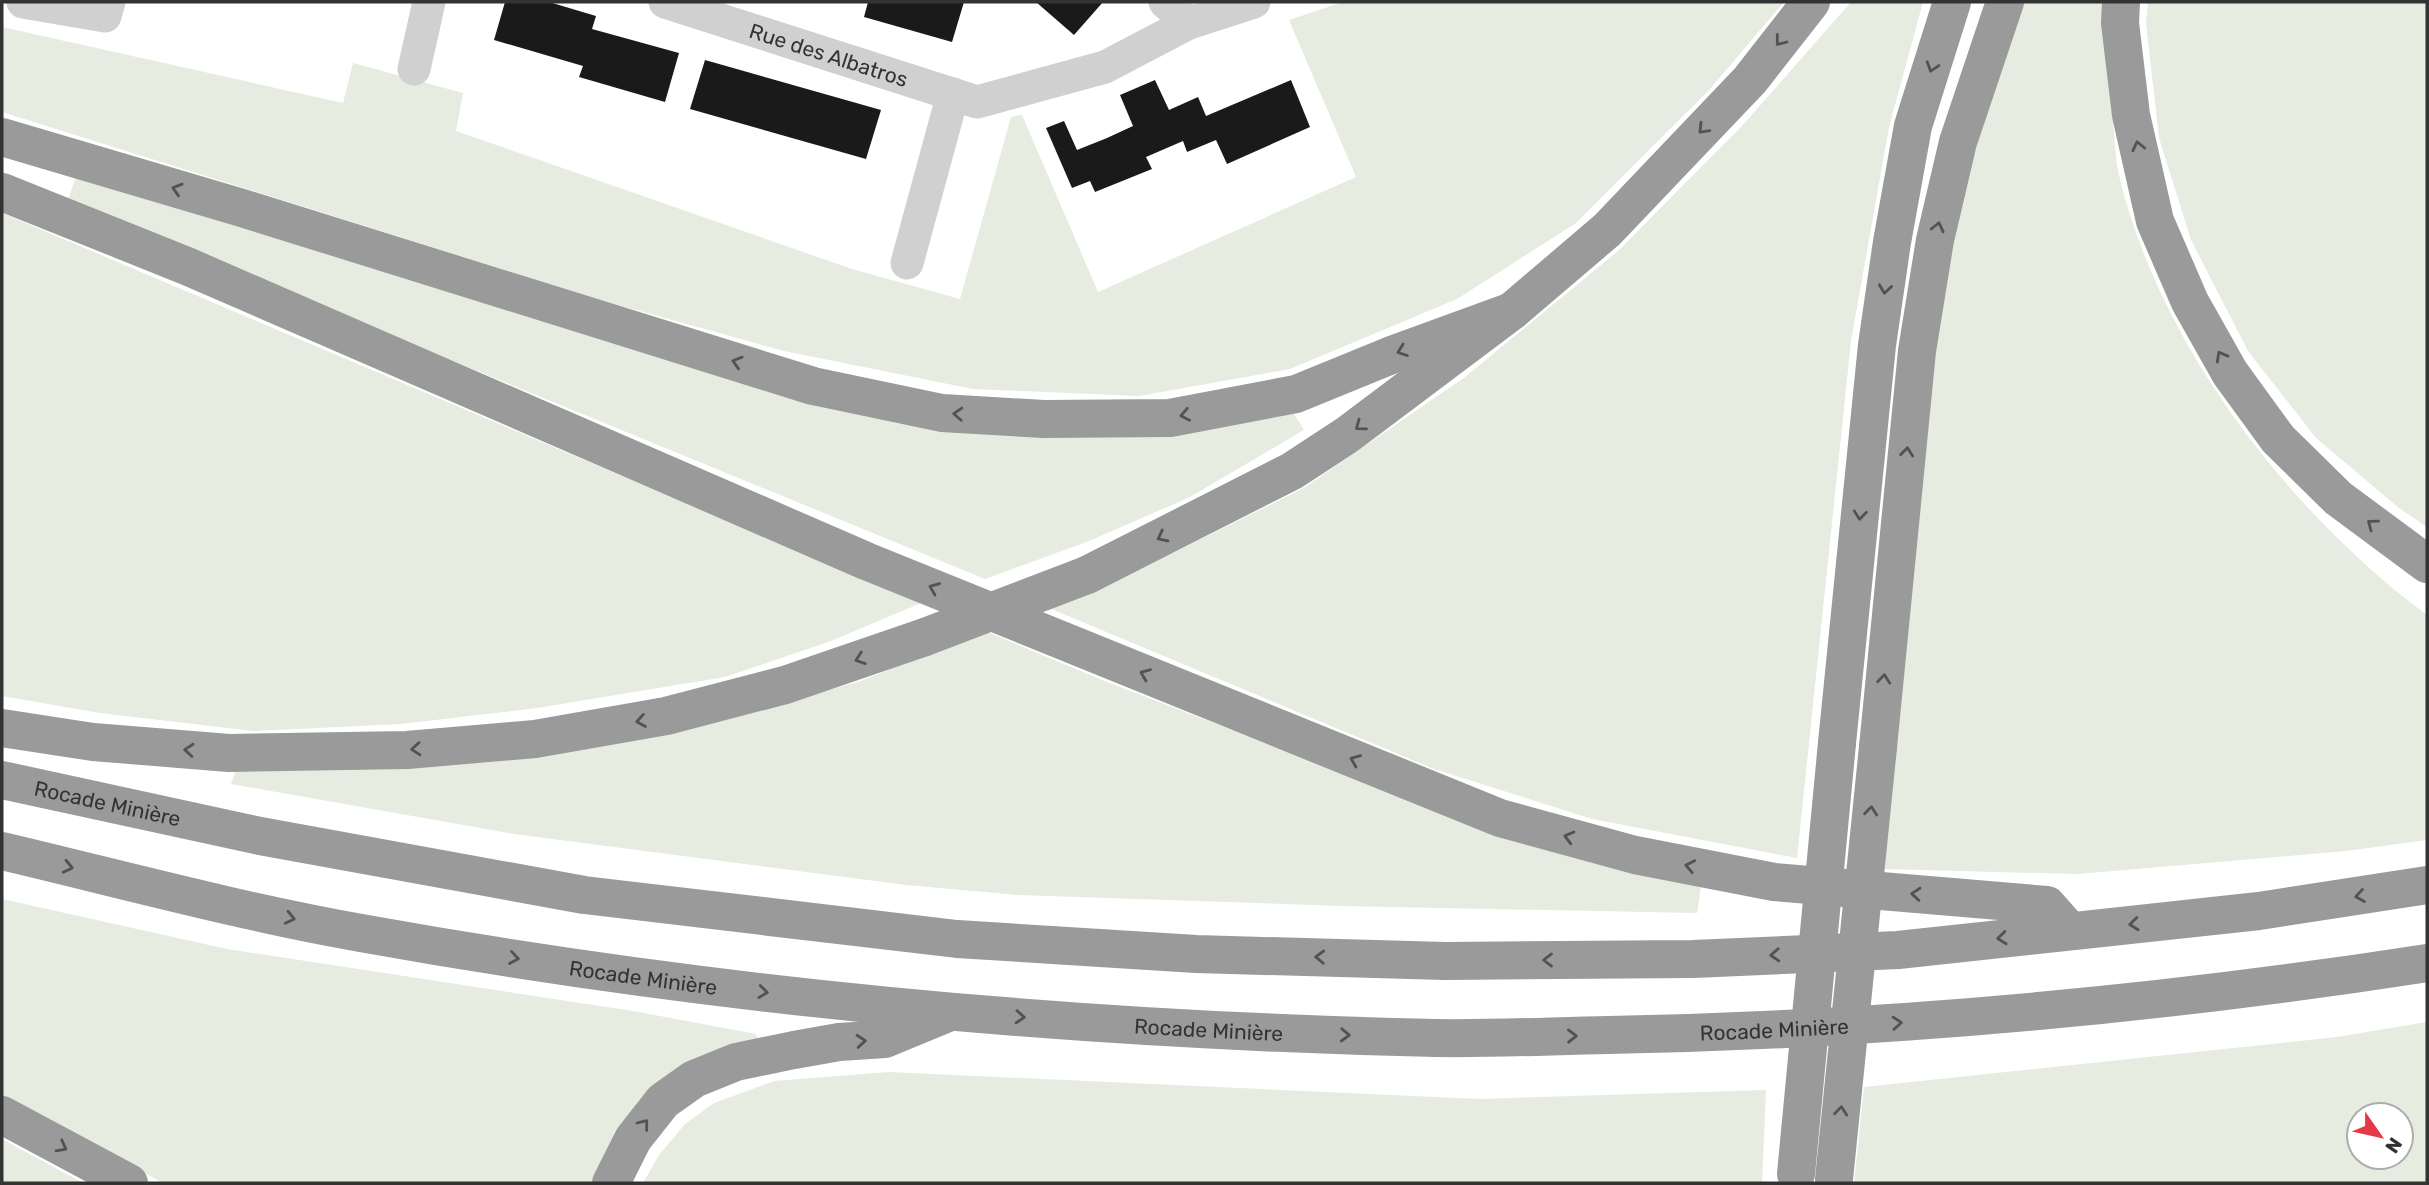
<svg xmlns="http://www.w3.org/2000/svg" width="2429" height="1185" font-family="Rubik,sans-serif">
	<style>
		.green { fill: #e6ecdf; fill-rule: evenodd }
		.building { fill: #1a1a1a }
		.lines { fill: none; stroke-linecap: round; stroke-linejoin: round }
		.street { stroke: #d0d0d0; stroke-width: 33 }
		.highway { stroke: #9a9a9a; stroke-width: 38 }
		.highway-bridge { stroke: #9a9a9a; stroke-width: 38 }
		.oneway { stroke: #525252 }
		.labels { text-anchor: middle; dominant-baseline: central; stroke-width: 7; stroke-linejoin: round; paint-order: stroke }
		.street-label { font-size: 21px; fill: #333; stroke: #fff }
	</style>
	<rect width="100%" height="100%" fill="#fff"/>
	<path class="green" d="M 1343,2 L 1784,2 L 1709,90 L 1576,223 L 1457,299 L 1290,369 L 1139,396 L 973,389 L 784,351 L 604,301 L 2,112 L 2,27 L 343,103 L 353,63 L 463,93 L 456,131 L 852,269 L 960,299 L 1011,117 L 1022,115 L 1098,292 L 1356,177 L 1289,20 Z
		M 1851,2 L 1923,2 L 1889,127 L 1851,341 L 1797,858 L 1592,819 L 1434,769 L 1049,608 L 1165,557 L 1304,488 L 1465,377 L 1618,251 L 1742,126 Z
		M 2024,2 L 2104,2 C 2105,43 2108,83 2113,123 C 2115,139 2115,155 2118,171 C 2157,342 2288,512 2427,615 L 2427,840 L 2346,851 L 2078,874 L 1882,869 L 1924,395 L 1948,248 L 1997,74 Z
		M 2148,2 L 2427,2 L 2427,527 L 2399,508 L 2316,438 L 2248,351 L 2191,240 L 2159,138 L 2146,23 Z
		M 77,174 L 803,397 L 1294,414 L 1304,430 L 1190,497 L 1089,541 L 985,579 L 197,256 L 68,199 Z
		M 2,213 L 921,603 L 831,641 L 725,677 L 537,708 L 401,724 L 253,731 L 100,713 L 2,696 Z
		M 985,631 L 1102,680 L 1442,811 L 1701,886 L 1697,913 L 1342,906 L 1018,895 L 906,885 L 514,834 L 231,784 L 236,769 L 757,710 L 861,681 Z
		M 2,899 L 227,949 L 633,1011 L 756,1034 L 759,1044 L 651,1088 L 616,1129 L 591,1183 L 163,1183 L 2,1096 Z
		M 2427,1022 L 2427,1183 L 1854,1183 L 1864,1087 L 2337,1037 ZM 2401,1115 L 2401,1157 L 2359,1157 L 2359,1115 Z
		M 889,1072 L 1480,1099 L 1766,1090 L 1762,1183 L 643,1183 L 659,1155 L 685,1124 L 714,1103 L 774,1081 Z
		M 2,1138 L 2,1139 L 83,1183 L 2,1183 Z"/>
	<path class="building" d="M 505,2 L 549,2 L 596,16 L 592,29 L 679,53 L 665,102 L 579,77 L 583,66 L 494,40 Z
		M 868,2 L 964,2 L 952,42 L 864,17 Z
		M 1036,2 L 1103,2 L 1074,35 Z
		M 705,60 L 881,110 L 866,159 L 690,109 Z
		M 1155,80 L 1169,110 L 1198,97 L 1206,116 L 1291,80 L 1310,127 L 1227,164 L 1216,140 L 1187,152 L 1183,141 L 1146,157 L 1152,169 L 1095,192 L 1090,181 L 1072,188 L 1046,128 L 1064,121 L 1077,150 L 1107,138 L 1133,126 L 1120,95 Z"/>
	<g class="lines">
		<g class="street">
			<path d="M 23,2 L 105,16 L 109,2"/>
			<path id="s1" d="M 665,2 L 977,102 L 1105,67 L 1189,23 L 1254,2"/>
			<path d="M 1165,2 L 1189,23"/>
			<path d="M 414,69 L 429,2"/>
			<path d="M 907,263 L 953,94"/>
		</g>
		<g class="highway">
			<path d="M 2121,2 L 2120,23 L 2131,115 L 2155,221 L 2190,302 L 2230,373 L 2278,439 L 2338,498 L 2427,564"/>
			<path d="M 2,137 L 242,208 L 813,386 L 942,413 L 1044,419 L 1170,418 L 1296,394 L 1394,354 L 1512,311"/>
			<path d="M 2,192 L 189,267 L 866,561 L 1500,818 L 1635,855 L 1774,882 L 2047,905 L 2070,931"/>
			<path d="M 1087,575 L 1292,471 L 1347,435 L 1512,311 L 1607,230 L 1750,80 L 1811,2"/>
			<path d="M 2,728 L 93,742 L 229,753 L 407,750 L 535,739 L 666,716 L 785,685 L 925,637"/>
			<path d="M 1837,743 L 1877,345 L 1892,242 L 1913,126 L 1952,2"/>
			<path d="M 1878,747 L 1917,351 L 1935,240 L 1958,142 L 2005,2"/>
			<path id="s2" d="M 2,780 L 260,836 L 584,895 L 957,939 L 1196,954 L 1445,961 L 1693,959 L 1898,950 L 2259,911 L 2427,885"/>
			<path id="s3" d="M 2,851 C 120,879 242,912 361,933 C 715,997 1076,1030 1436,1038 C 1493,1039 1551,1036 1608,1035 C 1883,1030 2156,1005 2427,963"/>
			<path d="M 2,1115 L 129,1183"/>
			<path d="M 611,1183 L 633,1139 L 663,1101 L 694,1079 L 736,1062 L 794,1050 L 839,1042 L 885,1039 L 948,1013"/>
		</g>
		<path class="highway-bridge" d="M 925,637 L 1087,575
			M 1796,1174 L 1837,743
			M 1834,1179 L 1878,747"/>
	</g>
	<defs><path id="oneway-chevron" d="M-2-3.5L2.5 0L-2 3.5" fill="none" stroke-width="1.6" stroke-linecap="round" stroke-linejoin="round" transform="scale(1.75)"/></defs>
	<g class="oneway">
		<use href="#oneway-chevron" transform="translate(1780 41) rotate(128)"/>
		<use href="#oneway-chevron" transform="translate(1932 67) rotate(108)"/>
		<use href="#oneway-chevron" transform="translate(1703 129) rotate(134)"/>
		<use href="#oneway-chevron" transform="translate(2138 146) rotate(-103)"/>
		<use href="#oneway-chevron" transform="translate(177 189) rotate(-163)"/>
		<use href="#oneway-chevron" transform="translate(1938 227) rotate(-77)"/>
		<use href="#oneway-chevron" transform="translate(1885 289) rotate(98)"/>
		<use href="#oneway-chevron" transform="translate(1402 351) rotate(160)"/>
		<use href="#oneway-chevron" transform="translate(2221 356) rotate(-119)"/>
		<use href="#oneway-chevron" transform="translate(737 362) rotate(-163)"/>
		<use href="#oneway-chevron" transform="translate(958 414) rotate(-177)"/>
		<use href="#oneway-chevron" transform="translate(1185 415) rotate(169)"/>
		<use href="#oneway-chevron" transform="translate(1360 426) rotate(143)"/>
		<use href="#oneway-chevron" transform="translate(1907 452) rotate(-84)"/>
		<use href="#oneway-chevron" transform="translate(1860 515) rotate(96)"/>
		<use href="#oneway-chevron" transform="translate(2372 524) rotate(-143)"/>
		<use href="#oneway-chevron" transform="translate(1162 537) rotate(153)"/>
		<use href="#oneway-chevron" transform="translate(934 588) rotate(-158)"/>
		<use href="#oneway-chevron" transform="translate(860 659) rotate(161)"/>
		<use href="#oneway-chevron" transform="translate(1145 674) rotate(-158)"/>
		<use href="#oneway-chevron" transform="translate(1884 679) rotate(-84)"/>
		<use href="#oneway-chevron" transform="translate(641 721) rotate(170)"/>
		<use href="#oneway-chevron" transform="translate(416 749) rotate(176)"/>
		<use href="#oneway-chevron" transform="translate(189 750) rotate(-175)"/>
		<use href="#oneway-chevron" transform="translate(1355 760) rotate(-158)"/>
		<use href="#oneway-chevron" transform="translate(1871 811) rotate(-84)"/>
		<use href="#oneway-chevron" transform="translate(1569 837) rotate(-165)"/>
		<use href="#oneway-chevron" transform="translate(1690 866) rotate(-169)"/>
		<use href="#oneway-chevron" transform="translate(68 867) rotate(13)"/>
		<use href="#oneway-chevron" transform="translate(1916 894) rotate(-175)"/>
		<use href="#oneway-chevron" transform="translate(2360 896) rotate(171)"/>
		<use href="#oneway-chevron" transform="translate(290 918) rotate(13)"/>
		<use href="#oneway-chevron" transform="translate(2134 924) rotate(174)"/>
		<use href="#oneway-chevron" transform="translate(2002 938) rotate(174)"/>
		<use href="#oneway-chevron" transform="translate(1775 955) rotate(177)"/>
		<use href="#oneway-chevron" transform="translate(1320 957) rotate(-178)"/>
		<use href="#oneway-chevron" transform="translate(514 958) rotate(9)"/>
		<use href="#oneway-chevron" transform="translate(1548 960) rotate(180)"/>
		<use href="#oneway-chevron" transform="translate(763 992) rotate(7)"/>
		<use href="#oneway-chevron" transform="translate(1020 1017) rotate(4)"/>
		<use href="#oneway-chevron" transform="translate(1897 1023) rotate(-4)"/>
		<use href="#oneway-chevron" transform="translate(1345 1035) rotate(2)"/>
		<use href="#oneway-chevron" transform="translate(1572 1036) rotate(-1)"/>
		<use href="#oneway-chevron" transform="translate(861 1041) rotate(-5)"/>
		<use href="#oneway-chevron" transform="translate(1841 1111) rotate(-84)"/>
		<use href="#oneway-chevron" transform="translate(644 1124) rotate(-52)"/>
		<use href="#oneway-chevron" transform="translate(62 1147) rotate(28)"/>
	</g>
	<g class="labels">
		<g class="street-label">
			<text stroke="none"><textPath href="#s1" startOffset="172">Rue des Albatros</textPath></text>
			<text stroke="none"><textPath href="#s2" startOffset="108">Rocade Minière</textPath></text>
			<text stroke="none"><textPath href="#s3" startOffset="654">Rocade Minière</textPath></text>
			<text stroke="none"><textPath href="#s3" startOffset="1222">Rocade Minière</textPath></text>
			<text stroke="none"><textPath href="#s3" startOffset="1788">Rocade Minière</textPath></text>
		</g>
	</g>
	<rect width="2429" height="1185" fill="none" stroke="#333333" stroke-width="7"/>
	<g transform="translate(2380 1136) rotate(124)"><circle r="33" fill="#ffffff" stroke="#adadad" stroke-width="2"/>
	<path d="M0-5L12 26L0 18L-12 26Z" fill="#e63946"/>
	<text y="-10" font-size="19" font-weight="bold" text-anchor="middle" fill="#333333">N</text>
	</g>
</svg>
